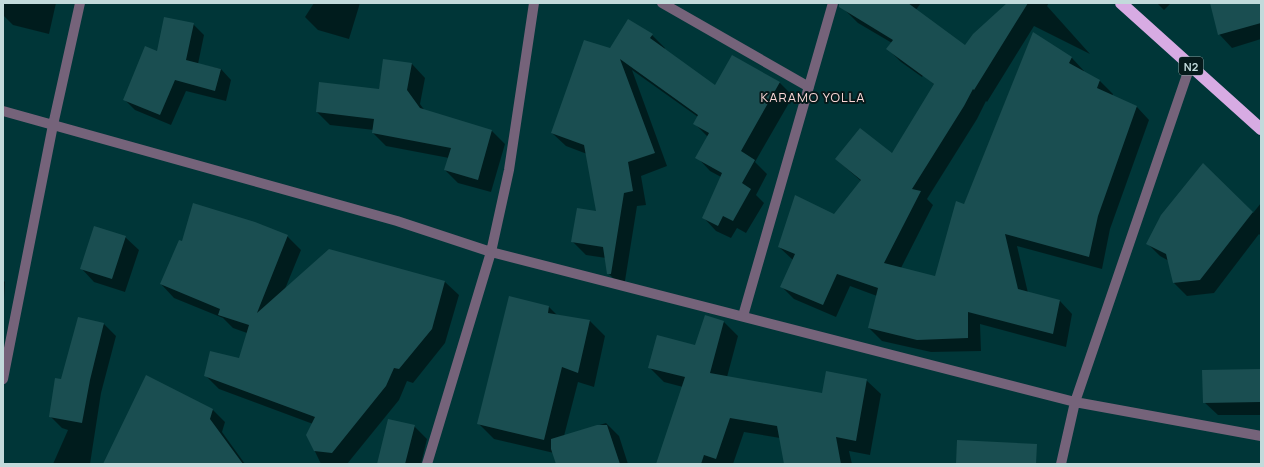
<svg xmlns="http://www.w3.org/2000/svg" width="1264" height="467" font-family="Manrope,sans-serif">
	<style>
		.shadow { fill: #0007 }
		.building { fill: #1a4e51 }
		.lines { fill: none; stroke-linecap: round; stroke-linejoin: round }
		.minor { stroke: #75637a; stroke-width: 10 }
		.highway { stroke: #d7abe3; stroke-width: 12 }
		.labels { text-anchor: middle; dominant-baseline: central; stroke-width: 4; stroke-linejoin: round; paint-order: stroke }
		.shield { fill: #061a1b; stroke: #8aa0a1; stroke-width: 1 }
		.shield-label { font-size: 11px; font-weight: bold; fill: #c2dadb }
		.neighbourhood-label { font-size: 13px; letter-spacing: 1px; fill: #fcd8d7; stroke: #061a1b }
	</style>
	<rect width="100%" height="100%" fill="#003638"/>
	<path class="shadow" d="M 3,3 L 56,3 L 49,34 L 13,25 L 3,15 Z
		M 314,3 L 360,3 L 349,39 L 318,30 L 305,17 Z
		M 849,3 L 921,3 L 915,11 L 947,37 L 922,77 L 901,62 L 888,49 L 892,43 L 858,23 L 845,10 Z
		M 1008,3 L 1049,3 L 1047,6 L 1090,54 L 1034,26 L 987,102 L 986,101 L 977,119 L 927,199 L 933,205 L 901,268 L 935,277 L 1033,34 L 1072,58 L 1084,71 L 1083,72 L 1100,81 L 1113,94 L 1112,96 L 1137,107 L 1149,120 L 1110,229 L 1102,269 L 1017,246 L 1028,293 L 1060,301 L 1072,314 L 1066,347 L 980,324 L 981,351 L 931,352 L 882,341 L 869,328 L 877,296 L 850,286 L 836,317 L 794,299 L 782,287 L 793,260 L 779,247 L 834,216 L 861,181 L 836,159 L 892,155 L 935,85 L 926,77 L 965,46 Z
		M 1157,3 L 1171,3 L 1164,10 Z
		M 1211,3 L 1261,3 L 1261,39 L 1232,48 L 1219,34 Z
		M 193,24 L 204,35 L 198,64 L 221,69 L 231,80 L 226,101 L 186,91 L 171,125 L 135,110 L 124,99 L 158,53 Z
		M 652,35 L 665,48 L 664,50 L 715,87 L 732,56 L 780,83 L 793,96 L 755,162 L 767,174 L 756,195 L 764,203 L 746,233 L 737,228 L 731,238 L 716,231 L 703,217 L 721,177 L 710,171 L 697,157 L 708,137 L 694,123 L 698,117 L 632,70 L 667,166 L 641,176 L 646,205 L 637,206 L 624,287 L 622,287 L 608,273 L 606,258 L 586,255 L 573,242 L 597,212 L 587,154 L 566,146 L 552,133 L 610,49 Z
		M 384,60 L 412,64 L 425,78 L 420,104 L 425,111 L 492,131 L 505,144 L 491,192 L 458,183 L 445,170 L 449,158 L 386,146 L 373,133 L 374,130 L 330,125 L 317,112 L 379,90 Z
		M 1203,165 L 1253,213 L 1261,203 L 1261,236 L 1259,234 L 1214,293 L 1187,296 L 1174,283 L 1169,261 L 1160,256 L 1147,243 Z
		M 287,236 L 301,250 L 285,289 L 329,250 L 445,282 L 459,295 L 445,343 L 413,383 L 407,381 L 399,400 L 347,464 L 321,464 L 307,435 L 313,424 L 219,389 L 205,375 L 240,359 L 247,333 L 233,328 L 223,318 L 174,298 L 161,284 Z
		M 125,237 L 139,250 L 125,292 L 94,282 L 81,268 Z
		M 3,280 L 5,282 L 3,318 Z
		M 510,298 L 549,307 L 557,315 L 590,321 L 605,336 L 594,387 L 578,382 L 564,436 L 606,423 L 619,436 L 628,464 L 557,464 L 554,453 L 494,439 L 478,423 Z
		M 724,322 L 738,336 L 727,377 L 823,394 L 866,380 L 881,394 L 870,455 L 849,451 L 852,464 L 785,464 L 780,438 L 744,432 L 733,464 L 657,464 L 683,387 L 664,382 L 649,367 L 696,346 Z
		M 104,324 L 116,336 L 101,393 L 90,464 L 53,464 L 68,430 L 62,428 L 50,416 L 62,380 Z
		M 1261,382 L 1261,427 L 1261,415 L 1218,415 L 1204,402 Z
		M 213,410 L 225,422 L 222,432 L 245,464 L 104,464 Z
		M 414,426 L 427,439 L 421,464 L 378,464 Z"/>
	<path class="building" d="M 839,3 L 908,3 L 965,45 L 973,34 L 1007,3 L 1028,3 L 974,90 L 973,89 L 964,106 L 912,189 L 921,191 L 884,263 L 935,276 L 956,201 L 964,204 L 1033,32 L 1072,57 L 1069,63 L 1100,80 L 1097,88 L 1137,106 L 1098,216 L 1089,257 L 1005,234 L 1018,289 L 1060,300 L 1053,334 L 968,312 L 968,338 L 917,340 L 868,328 L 878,288 L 837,274 L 823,305 L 780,287 L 795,254 L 778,247 L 795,195 L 834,214 L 861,180 L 835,159 L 860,128 L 892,153 L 934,84 L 886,49 L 893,40 L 839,7 Z
		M 1210,3 L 1261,3 L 1261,23 L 1218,35 Z
		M 164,17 L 194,23 L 186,60 L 221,69 L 215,91 L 175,80 L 160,115 L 123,100 L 145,46 L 157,51 Z
		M 628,19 L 653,34 L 650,38 L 715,85 L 732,55 L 780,82 L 741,151 L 755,160 L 742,183 L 751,189 L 733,221 L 723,216 L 718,226 L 702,218 L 722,173 L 695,158 L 709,133 L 693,124 L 698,115 L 620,59 L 655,153 L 628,162 L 633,191 L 624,193 L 611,274 L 607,274 L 603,247 L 571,242 L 577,208 L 596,211 L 584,145 L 551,133 L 584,40 L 610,48 Z
		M 383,59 L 412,63 L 407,90 L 420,108 L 492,130 L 478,180 L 444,170 L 451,148 L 372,133 L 374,119 L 316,112 L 319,82 L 379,89 Z
		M 1203,163 L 1253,212 L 1200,280 L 1173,283 L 1166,254 L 1146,244 L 1161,215 Z
		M 193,203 L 255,222 L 288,235 L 257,313 L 329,249 L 445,281 L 432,329 L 399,369 L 394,368 L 386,386 L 332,453 L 314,451 L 306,435 L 315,417 L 204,376 L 210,351 L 239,358 L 249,325 L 218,315 L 220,309 L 160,284 L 179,240 L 182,241 Z
		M 94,226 L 126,236 L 112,279 L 80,269 Z
		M 509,296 L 549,306 L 548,313 L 590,320 L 578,373 L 562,367 L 544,440 L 477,424 Z
		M 705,315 L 724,321 L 710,373 L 822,393 L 826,371 L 867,379 L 856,441 L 836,437 L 841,464 L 784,464 L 777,426 L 730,418 L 716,459 L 704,455 L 701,464 L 656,464 L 685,377 L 648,368 L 657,335 L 695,345 Z
		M 78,317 L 104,323 L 90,380 L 82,423 L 49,417 L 55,378 L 61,379 Z
		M 1261,369 L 1261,402 L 1203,403 L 1202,370 Z
		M 146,375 L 213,409 L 210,419 L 243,464 L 103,464 Z
		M 388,419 L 415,425 L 405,464 L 377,464 Z
		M 597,425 L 607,425 L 620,464 L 556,464 L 551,449 L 551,439 Z
		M 957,440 L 1037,444 L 1036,464 L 956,464 Z"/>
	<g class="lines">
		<path class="minor" d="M 662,3 L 809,87
			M 3,111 L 397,221 L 491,252 L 1075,402 L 1261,436
			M 743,316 L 833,3
			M 3,379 L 53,125 L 80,3
			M 427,464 L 491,252 L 509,170 L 534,3
			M 1061,464 L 1075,402 L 1190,66"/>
		<path class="highway" d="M 1121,3 L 1261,129"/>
	</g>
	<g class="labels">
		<rect class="shield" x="1179" y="57" width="24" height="18" rx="3"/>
		<g class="shield-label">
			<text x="1191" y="66">N2</text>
		</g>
		<g class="neighbourhood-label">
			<text x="813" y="97">KARAMO YOLLA</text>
		</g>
	</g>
	<rect width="1264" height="467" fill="none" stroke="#c2dadb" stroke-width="8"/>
</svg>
